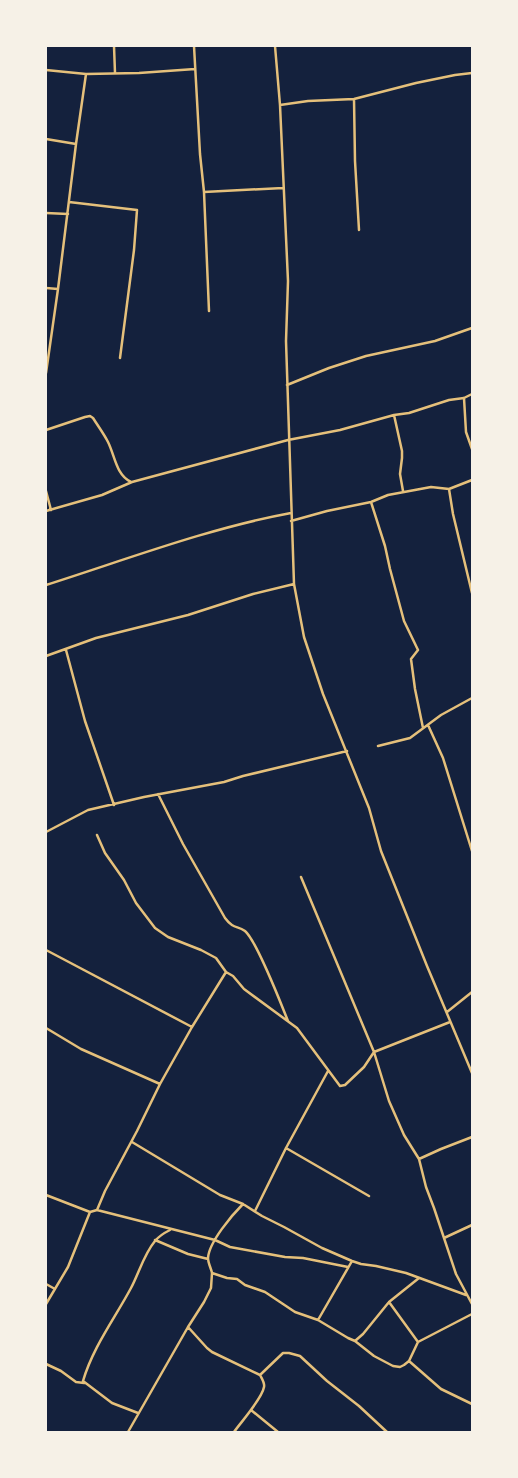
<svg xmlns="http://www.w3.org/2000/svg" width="518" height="1478" font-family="'IBM Plex Sans',sans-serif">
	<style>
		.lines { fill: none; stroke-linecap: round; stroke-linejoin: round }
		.minor { stroke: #e5c07b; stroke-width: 2.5 }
	</style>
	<rect width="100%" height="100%" fill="#14213d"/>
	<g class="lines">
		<path class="minor" d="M 114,46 L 115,73
			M 194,46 L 200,154 L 204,192 L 209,311
			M 275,46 L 280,105 L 288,281 L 286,341 L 294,584 L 304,637 L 323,694 L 369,808 L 381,851 L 427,966 L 472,1073
			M 46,70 L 86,74 L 139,73 L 195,69
			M 354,99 L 355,161 L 359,230
			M 280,105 L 308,101 L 354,99 L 416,83 L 455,75 L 472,73
			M 46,139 L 76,144
			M 204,192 L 283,188
			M 69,202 L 137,210 L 134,250 L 120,358
			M 46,213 L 68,214
			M 46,288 L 58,289
			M 46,373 L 58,289 L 76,144 L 86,74
			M 287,385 L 329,368 L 366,356 L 435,341 L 472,328
			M 464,398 L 466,432 L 472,449
			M 394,415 L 409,413 L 449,400 L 464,398 L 472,394
			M 46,430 L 85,417 L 90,416 L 93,418 C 98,426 104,434 108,442 C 115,456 116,475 131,482
			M 449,489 L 453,514 L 472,593
			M 46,491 L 51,510
			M 371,502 L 385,546 L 390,569 L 404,621 L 418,650 L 411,659 L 415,689 L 423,728
			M 46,511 L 102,495 L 132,482 L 288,440 L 340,430 L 394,415 L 402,451 L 402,458 L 400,474 L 403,491
			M 291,521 L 327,511 L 371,502 L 388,495 L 431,487 L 449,489 L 472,480
			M 46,585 C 125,560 209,528 291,513
			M 66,650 L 85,721 L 114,805
			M 46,656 L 96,638 L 188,615 L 253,594 L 294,584
			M 428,725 L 443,758 L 472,851
			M 378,746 L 410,738 L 441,715 L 472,698
			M 158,794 L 183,844 L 225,918 C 234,930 237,925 245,931 C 257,941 281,1004 288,1021
			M 46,832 L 88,810 L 144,797 L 224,782 L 243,776 L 347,751
			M 97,835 L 105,853 L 124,880 L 136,903 L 155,928 L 168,937 L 201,950 L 216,958 L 226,972 L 233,976 L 244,989 L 297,1028 L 340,1086 L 345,1085 L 364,1067 L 374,1052 L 450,1022
			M 301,877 L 374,1052 L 389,1101 L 404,1135 L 419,1159 L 426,1187 L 434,1208 L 456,1274 L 472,1304
			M 46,950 L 192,1027
			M 447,1012 L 472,992
			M 46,1028 L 81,1049 L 160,1084
			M 132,1142 L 220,1195 L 243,1204
			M 286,1148 L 369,1196
			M 419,1159 L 441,1149 L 472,1137
			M 46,1195 L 90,1212 L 97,1210 L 215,1240 L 230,1247 L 285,1257 L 303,1258 L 348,1267
			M 97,1210 L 105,1191 L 137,1131 L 160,1084 L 192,1027 L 226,972
			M 255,1211 L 286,1148 L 328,1071
			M 444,1238 L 472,1225
			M 155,1240 L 188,1254 L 208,1259
			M 46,1284 L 55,1289
			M 466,1295 L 406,1273 L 376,1266 L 361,1264 L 352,1261 L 322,1248 L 284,1227 L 262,1216 L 243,1204 C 232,1215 209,1242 208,1258 C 208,1263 211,1268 212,1273 L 227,1278 L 237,1279 L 245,1285 L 265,1292 L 295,1312 L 318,1320 L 348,1338 L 355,1341 L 374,1356 L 393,1366 L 400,1367 L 404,1365 L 409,1361 L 418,1342 L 472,1314
			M 389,1302 L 418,1342
			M 46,1304 L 68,1267 L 90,1212
			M 318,1320 L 352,1261
			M 188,1327 L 207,1348 L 212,1352 L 260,1375 C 262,1379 265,1383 264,1387 C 262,1399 241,1422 234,1432
			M 355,1341 L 363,1334 L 389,1302 L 419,1278
			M 409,1361 L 441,1389 L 472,1404
			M 46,1364 L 61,1371 L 76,1382 L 84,1383 L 83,1381 C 93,1347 115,1318 131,1288 C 139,1273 144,1254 155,1241 C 159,1236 164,1233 170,1230
			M 260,1375 L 283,1353 L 289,1353 L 300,1356 L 327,1381 L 359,1406 L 387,1432
			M 83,1381 L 112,1403 L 138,1413
			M 251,1410 L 278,1432
			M 128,1432 L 188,1327 L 204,1302 L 211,1288 L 212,1273"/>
	</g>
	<rect width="518" height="1478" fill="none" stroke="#f6f1e7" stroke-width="94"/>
</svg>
